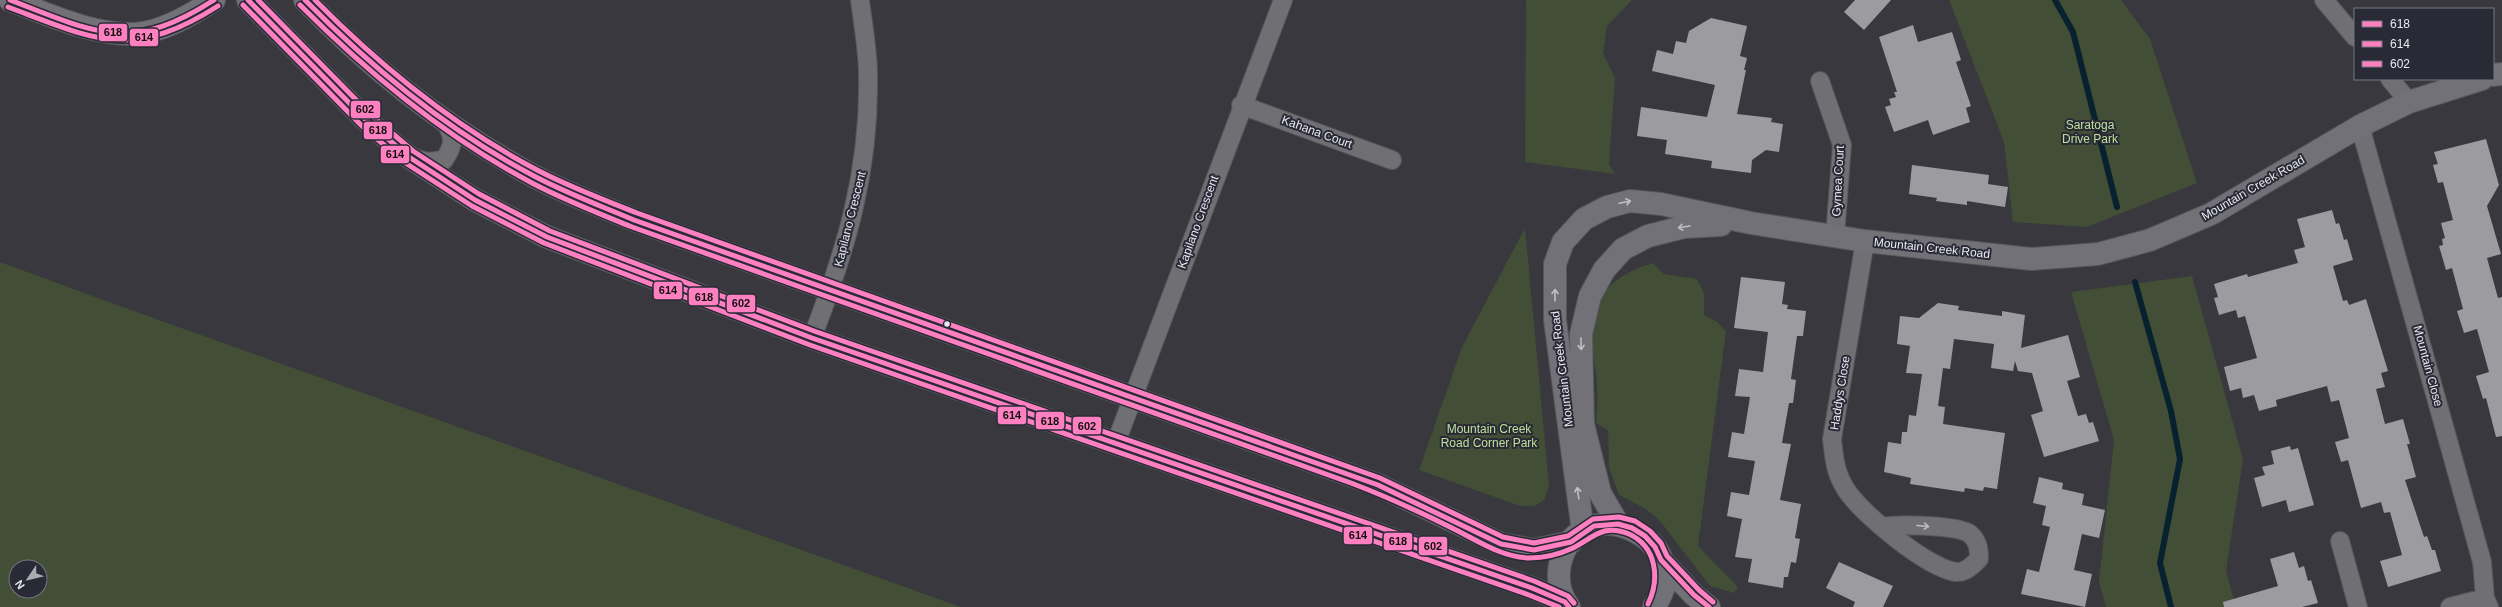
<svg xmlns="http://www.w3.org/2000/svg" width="2502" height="607" font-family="Helvetica,sans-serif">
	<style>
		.green { fill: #424e35; fill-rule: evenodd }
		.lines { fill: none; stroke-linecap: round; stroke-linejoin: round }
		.stream { stroke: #07212e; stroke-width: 6 }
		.building { fill: #9b9ba0 }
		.street-casing { stroke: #55555a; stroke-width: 20 }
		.secondary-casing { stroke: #55555a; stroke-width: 24 }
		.street { stroke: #6f6f74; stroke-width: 18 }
		.secondary { stroke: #737178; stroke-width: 22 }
		.bus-1-casing { stroke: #2a2a37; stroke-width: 8 }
		.bus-2-casing { stroke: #2a2a37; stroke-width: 8 }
		.bus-3-casing { stroke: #2a2a37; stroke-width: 8 }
		.bus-1 { stroke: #ff80c0; stroke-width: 5 }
		.bus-2 { stroke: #ff80c0; stroke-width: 5 }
		.bus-3 { stroke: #ff80c0; stroke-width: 5 }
		.oneway { stroke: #c0bfc7 }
		.oneway2 { stroke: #bebec5 }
		.bus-dot { fill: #e9e9f1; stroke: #2a2a37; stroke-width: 1.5 }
		.labels { text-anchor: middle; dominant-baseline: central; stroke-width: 4; stroke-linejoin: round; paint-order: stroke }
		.park-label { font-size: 12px; fill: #bde099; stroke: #2a2a37 }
		.street-label { font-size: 12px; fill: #e9e9f1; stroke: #2a2a37 }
		.line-badge { stroke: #2a2a37; stroke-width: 1.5 }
		.pale-badge-label { font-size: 11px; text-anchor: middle; font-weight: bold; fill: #111 }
	</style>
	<rect width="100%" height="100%" fill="#38383e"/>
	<path class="green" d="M 1526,0 L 1632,0 L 1607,26 L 1603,53 L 1615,78 L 1609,164 L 1615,174 L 1525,162 Z
		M 1949,0 L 2121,0 L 2150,39 L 2197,183 L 2087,227 L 2013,222 L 2004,142 Z
		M 1525,228 L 1549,485 L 1545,499 L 1535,506 L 1520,506 L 1419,470 L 1462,347 Z
		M 0,262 L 95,297 L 961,607 L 0,607 ZM 16,567 L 40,567 L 40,591 L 16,591 Z
		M 1653,263 L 1664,274 L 1697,279 L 1704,293 L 1704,315 L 1717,322 L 1726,331 L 1698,546 L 1738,587 L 1734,593 L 1710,586 L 1660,521 L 1646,509 L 1619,495 L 1609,468 L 1608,430 L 1596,423 C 1597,412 1598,400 1597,389 C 1597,367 1590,344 1591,322 C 1592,291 1627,270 1653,263 Z
		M 2192,276 L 2243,459 L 2226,571 L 2236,607 L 2106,607 L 2099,582 L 2114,440 L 2071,292 Z"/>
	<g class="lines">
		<path class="stream" d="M 2055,0 L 2073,32 L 2117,207
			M 2135,282 L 2171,411 L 2180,459 L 2160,563 L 2171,607"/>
	</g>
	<path class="building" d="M 1855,0 L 1891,0 L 1864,30 L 1844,12 Z
		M 1711,18 L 1747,26 L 1740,56 L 1747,58 L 1744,70 L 1746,70 L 1737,114 L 1772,118 L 1771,122 L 1783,124 L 1779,152 L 1766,150 L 1752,160 L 1751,173 L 1711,168 L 1712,161 L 1665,154 L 1667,140 L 1637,136 L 1641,107 L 1707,117 L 1715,85 L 1652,71 L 1657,50 L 1673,54 L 1676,41 L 1686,43 L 1689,31 Z
		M 1913,25 L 1918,42 L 1952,32 L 1961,60 L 1956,62 L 1971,106 L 1966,108 L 1970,122 L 1933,135 L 1928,120 L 1894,132 L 1885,107 L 1891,105 L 1889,99 L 1896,97 L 1894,92 L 1897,92 L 1879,37 Z
		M 2486,139 L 2499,185 L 2487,206 L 2501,254 L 2487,258 L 2498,298 L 2502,297 L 2502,436 L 2496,437 L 2486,398 L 2483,399 L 2476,376 L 2489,372 L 2477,329 L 2464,333 L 2457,311 L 2463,309 L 2452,268 L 2446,270 L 2439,246 L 2443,245 L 2442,239 L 2445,238 L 2441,223 L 2453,220 L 2443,182 L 2438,183 L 2433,165 L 2438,164 L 2434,152 Z
		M 1912,165 L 1989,175 L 1988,184 L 2008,187 L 2005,207 L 1967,201 L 1967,205 L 1936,201 L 1937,198 L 1909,194 Z
		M 2332,210 L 2336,224 L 2339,223 L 2344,240 L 2347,239 L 2353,260 L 2333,266 L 2343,301 L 2347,300 L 2349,305 L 2366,299 L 2388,371 L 2381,373 L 2385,387 L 2376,389 L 2385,424 L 2403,419 L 2410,444 L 2407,444 L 2416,477 L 2405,480 L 2424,537 L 2427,536 L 2432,550 L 2435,550 L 2441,571 L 2388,587 L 2380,561 L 2402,555 L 2390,512 L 2384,513 L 2381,502 L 2361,508 L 2348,460 L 2341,462 L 2335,442 L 2349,438 L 2339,400 L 2331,402 L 2327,386 L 2276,400 L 2277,406 L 2259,411 L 2254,395 L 2243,398 L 2241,388 L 2230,391 L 2224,367 L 2257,358 L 2245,316 L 2238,318 L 2236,310 L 2219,315 L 2214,298 L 2218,297 L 2214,284 L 2247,274 L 2248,277 L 2298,263 L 2294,250 L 2305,247 L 2297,219 Z
		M 1741,277 L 1785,282 L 1782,304 L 1788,305 L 1787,309 L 1806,311 L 1803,336 L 1797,336 L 1791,379 L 1796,380 L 1793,403 L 1789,403 L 1782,443 L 1791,444 L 1780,500 L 1801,504 L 1795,538 L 1800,539 L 1796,563 L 1791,562 L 1788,577 L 1784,577 L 1783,588 L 1748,582 L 1752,559 L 1735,557 L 1742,519 L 1727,516 L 1731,492 L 1749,495 L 1755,461 L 1728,457 L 1732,432 L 1744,434 L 1750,397 L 1735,396 L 1739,369 L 1763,372 L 1768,332 L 1734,328 Z
		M 1938,303 L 1959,306 L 1958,310 L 2002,316 L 2002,311 L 2025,315 L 2021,348 L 2068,335 L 2080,377 L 2067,381 L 2078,416 L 2086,414 L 2089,423 L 2093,422 L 2099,441 L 2044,457 L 2031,415 L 2043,411 L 2032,373 L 2018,371 L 2015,361 L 2013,371 L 1991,368 L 1994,344 L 1954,339 L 1950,369 L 1943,368 L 1938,406 L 1945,407 L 1943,424 L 2005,433 L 1997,489 L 1984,487 L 1983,491 L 1965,488 L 1964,492 L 1910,484 L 1911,478 L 1884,472 L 1888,442 L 1901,444 L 1902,432 L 1907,432 L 1909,415 L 1916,416 L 1922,374 L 1906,373 L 1910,346 L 1897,344 L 1900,316 L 1919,318 Z
		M 2290,446 L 2291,450 L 2298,448 L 2314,505 L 2289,512 L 2286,500 L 2262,507 L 2254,478 L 2265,475 L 2262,467 L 2274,464 L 2271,451 Z
		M 2039,477 L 2063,483 L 2062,489 L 2084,494 L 2082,505 L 2105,510 L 2099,538 L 2082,534 L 2074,570 L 2092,574 L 2085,607 L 2021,594 L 2027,569 L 2039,572 L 2050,527 L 2042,525 L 2046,506 L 2033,503 Z
		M 2294,552 L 2299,568 L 2304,566 L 2308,581 L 2311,580 L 2318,603 L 2302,607 L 2224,607 L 2223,602 L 2278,586 L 2270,559 Z
		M 1839,562 L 1893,586 L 1883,607 L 1853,607 L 1855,602 L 1826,588 Z"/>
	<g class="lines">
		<g class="street-casing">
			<path id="street" d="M 2324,0 L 2355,37
				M 2390,79 L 2409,102
				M 1820,81 L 1842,145 L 1835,236
				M 1241,105 L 1392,160
				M 2360,126 L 2482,562 L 2485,598 L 2489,607
				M 412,158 L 428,162 L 444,160 C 455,144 454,137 445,121
				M 1865,241 L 1832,439 C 1834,457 1835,472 1845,488 C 1860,513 1927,568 1956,572 C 1965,573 1973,565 1979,559 C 1979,549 1978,541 1970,534 C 1959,525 1898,524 1884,527
				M 812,338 C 846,250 870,171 868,75 C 868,51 863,25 860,0
				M 1115,445 L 1283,0
				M 2340,541 L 2358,607
				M 2450,607 L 2485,598"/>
		</g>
		<g class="secondary-casing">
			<path id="secondary" d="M 10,0 C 48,14 91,35 133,34 C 161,33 191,15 214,0
				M 248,0 L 367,121 L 409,157 L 475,200 L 547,237 L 812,338 L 1532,588 L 1565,602
				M 305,0 C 369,67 440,123 521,169 C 557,190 596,204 634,220 L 1378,485 L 1501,544 L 1534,550 L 1571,542
				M 2493,75 L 2502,74
				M 1618,524 L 1600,493 L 1583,424 L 1581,334 L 1590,296 L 1604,270 L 1623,249 L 1648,236 L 1684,227 L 1721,225
				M 1583,532 L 1555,320 L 1555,264 L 1563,242 L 1584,219 L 1607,207 L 1630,201 L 1661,204 L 1751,223 L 1865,241 L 2031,259 L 2098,254 L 2150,240 L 2211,214 L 2360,126 L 2409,102 L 2482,79
				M 1661,560 L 1694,595 L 1709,607
				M 1569,607 C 1560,595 1557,579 1560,564 C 1579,483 1702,540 1654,607"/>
		</g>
		<use href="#street" class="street"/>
		<use href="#secondary" class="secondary"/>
		<g class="bus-1-casing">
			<path id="bus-1" d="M 10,0 C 96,33 130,54 214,0
				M 248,0 L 367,121 L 409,157 L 475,200 L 547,237 L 812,338 L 1532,588 L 1565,602 L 1569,607
				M 305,0 C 373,69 448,131 534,176 C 566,193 601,206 634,220 L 1378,485 L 1501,544 L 1534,550 L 1571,542 L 1594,526 L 1618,524 L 1632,528 L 1645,536 L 1655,547 L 1661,560 L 1694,595 L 1709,607"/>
		</g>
		<g class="bus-2-casing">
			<path id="bus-2" d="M 243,5 L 362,126 L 404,162 L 472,206 L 544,243 L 810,345 L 1529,595 L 1559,607
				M 300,5 C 369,74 445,137 532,183 C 564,200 598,213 632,227 L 1351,483 C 1385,496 1418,511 1450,527 C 1475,539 1500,557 1529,558 C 1543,558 1560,554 1573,548 C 1593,538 1603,523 1629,534 C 1657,547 1660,579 1648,604
				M 8,7 C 96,40 131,61 218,6"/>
		</g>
		<g class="bus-3-casing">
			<path id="bus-3" d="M 258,0 L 372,116 L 413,151 L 479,194 L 550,231 L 814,331 L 1534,581 L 1568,596 L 1574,603
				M 315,0 C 381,67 455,127 539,171 C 570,187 604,200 637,213 L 1380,478 L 1503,537 L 1534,543 L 1568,536 L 1593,519 L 1619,517 L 1635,521 L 1650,531 L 1661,543 L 1667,556 L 1699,590 L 1713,602"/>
		</g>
		<use href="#bus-1" class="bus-1"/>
		<use href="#bus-2" class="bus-2"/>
		<use href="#bus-3" class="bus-3"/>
	</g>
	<defs><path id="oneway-shaft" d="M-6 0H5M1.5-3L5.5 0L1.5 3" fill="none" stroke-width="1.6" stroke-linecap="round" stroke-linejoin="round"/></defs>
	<g class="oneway">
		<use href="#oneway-shaft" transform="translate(1625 202) rotate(-12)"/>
		<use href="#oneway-shaft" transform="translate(1684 227) rotate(171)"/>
		<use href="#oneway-shaft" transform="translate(1555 295) rotate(-89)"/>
		<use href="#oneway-shaft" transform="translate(1581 344) rotate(89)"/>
		<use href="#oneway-shaft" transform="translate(1578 493) rotate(-98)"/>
	</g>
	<use class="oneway2" href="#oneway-shaft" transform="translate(1923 526) rotate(5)"/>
	<circle class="bus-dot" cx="947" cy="324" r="3.5"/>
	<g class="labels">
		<g class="park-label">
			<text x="2090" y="125">Saratoga<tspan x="2090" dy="14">Drive Park</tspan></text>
			<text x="1489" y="429">Mountain Creek<tspan x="1489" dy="14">Road Corner Park</tspan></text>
		</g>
		<g class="street-label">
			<text transform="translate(1317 132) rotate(20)">Kahana Court</text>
			<text transform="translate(1838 181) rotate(-87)">Gymea Court</text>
			<text transform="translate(2253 188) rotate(-30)">Mountain Creek Road</text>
			<text transform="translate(850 219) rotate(-76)">Kapilano Crescent</text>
			<text transform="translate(1198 222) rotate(-70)">Kapilano Crescent</text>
			<text transform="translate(1932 248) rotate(6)">Mountain Creek Road</text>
			<text transform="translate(2428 366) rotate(75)">Mountain Close</text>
			<text transform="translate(1562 369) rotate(-97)">Mountain Creek Road</text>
			<text transform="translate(1840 393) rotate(-81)">Haddys Close</text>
		</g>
	</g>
	<g class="line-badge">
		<rect x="98" y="23" width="30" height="19" rx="4" fill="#ff80c0"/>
		<rect x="129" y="28" width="30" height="19" rx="4" fill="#ff80c0"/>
		<rect x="350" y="100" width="31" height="19" rx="4" fill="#ff80c0"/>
		<rect x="363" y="121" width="30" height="19" rx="4" fill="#ff80c0"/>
		<rect x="380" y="145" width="30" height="19" rx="4" fill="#ff80c0"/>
		<rect x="653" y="281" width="30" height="19" rx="4" fill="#ff80c0"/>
		<rect x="688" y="287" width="31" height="19" rx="4" fill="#ff80c0"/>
		<rect x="726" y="294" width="30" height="19" rx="4" fill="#ff80c0"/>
		<rect x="997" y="406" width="30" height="19" rx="4" fill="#ff80c0"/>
		<rect x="1035" y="411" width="30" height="19" rx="4" fill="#ff80c0"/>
		<rect x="1072" y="416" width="30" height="19" rx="4" fill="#ff80c0"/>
		<rect x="1343" y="526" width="30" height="19" rx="4" fill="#ff80c0"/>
		<rect x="1383" y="532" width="30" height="19" rx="4" fill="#ff80c0"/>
		<rect x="1418" y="536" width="30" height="20" rx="4" fill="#ff80c0"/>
	</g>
	<g class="pale-badge-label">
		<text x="113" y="36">618</text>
		<text x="144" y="41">614</text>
		<text x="365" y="113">602</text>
		<text x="378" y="134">618</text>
		<text x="395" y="158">614</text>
		<text x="668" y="294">614</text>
		<text x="704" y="301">618</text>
		<text x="741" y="307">602</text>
		<text x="1012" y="419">614</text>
		<text x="1050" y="425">618</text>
		<text x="1087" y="430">602</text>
		<text x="1358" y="539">614</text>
		<text x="1398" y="545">618</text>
		<text x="1433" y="550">602</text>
	</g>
	<rect x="2354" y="8" width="140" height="72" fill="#2a2a37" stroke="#767681"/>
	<rect x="2362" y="21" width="20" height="6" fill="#ff80c0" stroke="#767681"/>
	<text x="2390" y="28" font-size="12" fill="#e9e9f1">618</text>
	<rect x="2362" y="41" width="20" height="6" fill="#ff80c0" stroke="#767681"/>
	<text x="2390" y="48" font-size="12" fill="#e9e9f1">614</text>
	<rect x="2362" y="61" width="20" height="6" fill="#ff80c0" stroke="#767681"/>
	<text x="2390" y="68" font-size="12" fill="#e9e9f1">602</text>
	<g transform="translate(28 579) rotate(235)"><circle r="19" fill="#2a2a37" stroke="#767681"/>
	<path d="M0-3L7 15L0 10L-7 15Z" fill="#ababb2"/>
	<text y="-6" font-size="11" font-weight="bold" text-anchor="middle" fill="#e9e9f1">N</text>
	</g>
</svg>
